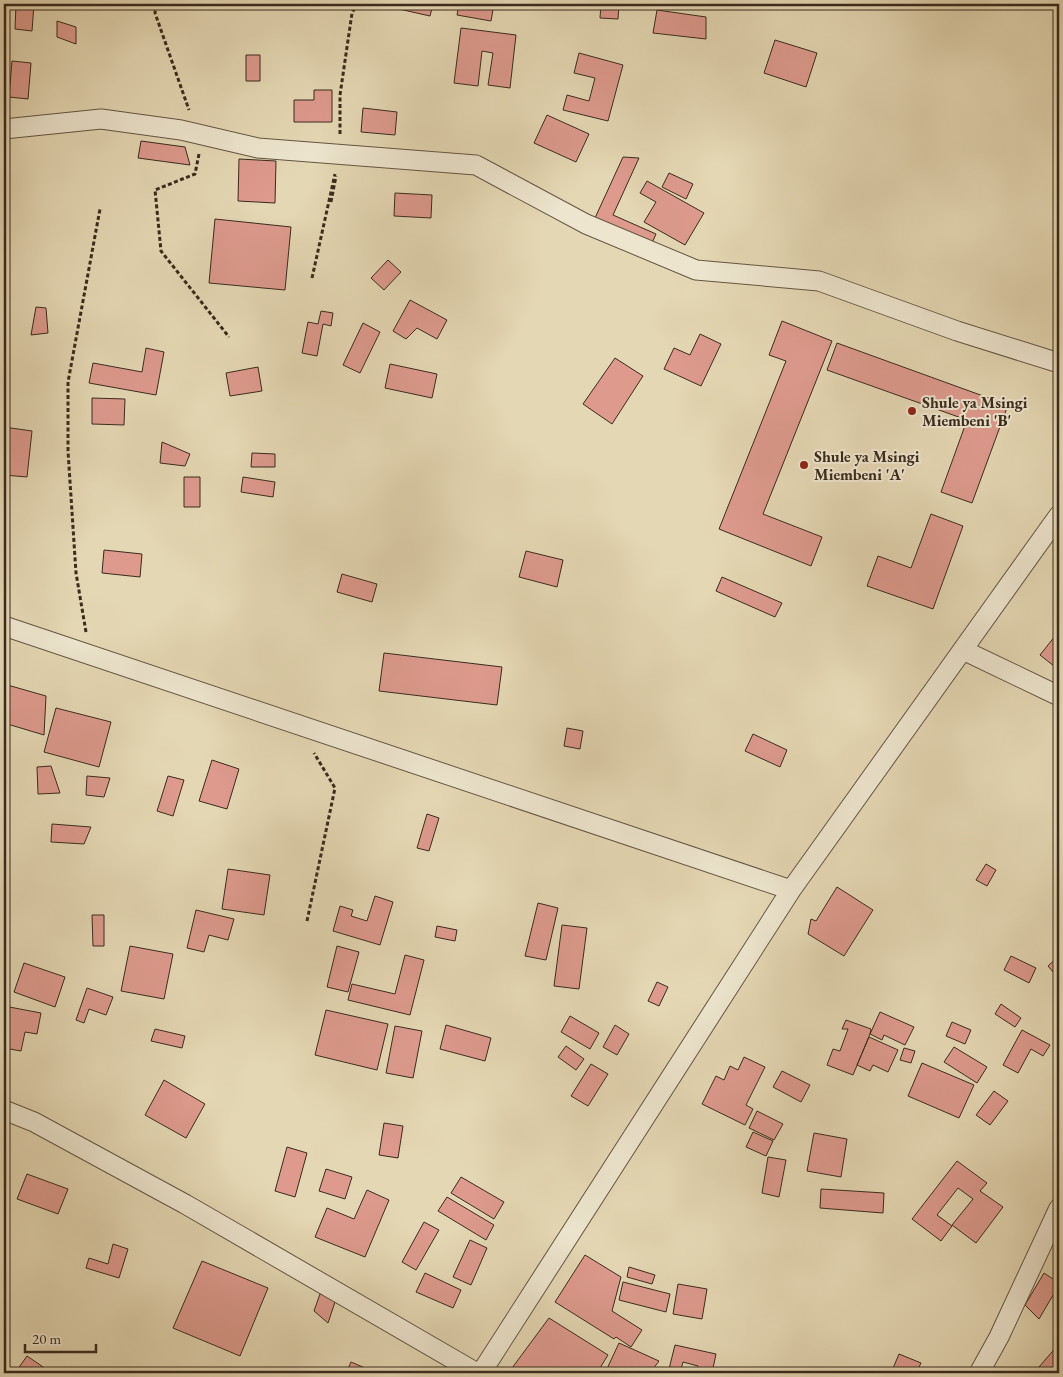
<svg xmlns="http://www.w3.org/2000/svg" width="1063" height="1377" font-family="'EB Garamond',serif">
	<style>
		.building { fill: #dd9a8d; stroke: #3a2b1d }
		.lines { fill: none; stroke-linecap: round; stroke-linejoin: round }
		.minor-casing { stroke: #645642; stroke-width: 21 }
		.path { stroke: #3a2b1d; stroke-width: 3; stroke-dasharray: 4 2.5; stroke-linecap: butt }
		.minor { stroke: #ede5ce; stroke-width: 19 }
		.poi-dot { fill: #8f2418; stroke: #ede5ce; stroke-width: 2 }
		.labels { text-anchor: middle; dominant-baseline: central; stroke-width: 4; stroke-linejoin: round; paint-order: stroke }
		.poi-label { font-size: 16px; font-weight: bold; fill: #3a2b1d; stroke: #ede5ce; text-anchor: start }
	</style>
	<rect width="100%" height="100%" fill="#e4d7b3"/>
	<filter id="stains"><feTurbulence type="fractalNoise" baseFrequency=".004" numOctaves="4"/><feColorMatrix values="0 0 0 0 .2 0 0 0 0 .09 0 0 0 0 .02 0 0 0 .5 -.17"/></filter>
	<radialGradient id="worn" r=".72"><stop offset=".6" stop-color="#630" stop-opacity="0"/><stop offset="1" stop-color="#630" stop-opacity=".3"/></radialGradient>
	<path class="building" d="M 16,4 L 34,4 L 32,31 L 15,29 Z
		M 390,4 L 433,4 L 430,16 L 390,7 Z
		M 459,4 L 494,4 L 491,21 L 457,15 Z
		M 601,4 L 619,4 L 618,19 L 600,18 Z
		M 657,10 L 706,17 L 706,39 L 653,33 Z
		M 57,21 L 76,27 L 76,44 L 57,37 Z
		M 461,28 L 516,35 L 510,88 L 488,85 L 493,53 L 482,51 L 478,86 L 454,83 Z
		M 775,40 L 817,53 L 806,87 L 764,73 Z
		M 579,53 L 623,65 L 608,121 L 563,110 L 567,95 L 589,101 L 595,78 L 574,73 Z
		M 246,55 L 260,55 L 260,81 L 246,81 Z
		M 12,61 L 31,63 L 28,99 L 9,97 Z
		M 314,90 L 332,90 L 332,122 L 294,122 L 294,100 L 314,100 Z
		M 363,108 L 397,112 L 395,135 L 361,132 Z
		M 547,115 L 589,134 L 576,162 L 534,143 Z
		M 141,141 L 185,147 L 190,165 L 138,158 Z
		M 623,157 L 639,158 L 613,215 L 656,234 L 652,243 L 595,218 Z
		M 239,159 L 276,161 L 275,203 L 238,201 Z
		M 669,173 L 693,184 L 686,199 L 662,187 Z
		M 647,181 L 704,213 L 685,245 L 644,222 L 656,202 L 640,193 Z
		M 395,193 L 432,195 L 431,218 L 394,216 Z
		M 215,219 L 291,227 L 285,290 L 209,283 Z
		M 388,260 L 401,272 L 384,290 L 371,278 Z
		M 410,300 L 447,320 L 437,339 L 417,328 L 406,339 L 393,331 Z
		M 36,307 L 46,308 L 48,333 L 31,335 Z
		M 321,311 L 333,313 L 331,326 L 323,324 L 317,356 L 302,353 L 308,322 L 318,324 Z
		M 782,321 L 832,341 L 763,514 L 822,537 L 811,566 L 719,529 L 786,361 L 769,355 Z
		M 363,323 L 380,332 L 360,373 L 343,365 Z
		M 700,334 L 721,344 L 701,386 L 664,369 L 674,348 L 690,355 Z
		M 837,343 L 1008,405 L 972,503 L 941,492 L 967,420 L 827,370 Z
		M 146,348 L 164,352 L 156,395 L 89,383 L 93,363 L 142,372 Z
		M 615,358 L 643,376 L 612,424 L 583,404 Z
		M 390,364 L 437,374 L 432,398 L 385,388 Z
		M 258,367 L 262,391 L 230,396 L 226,373 Z
		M 92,398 L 125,399 L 124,425 L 92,424 Z
		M 4,427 L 32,431 L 27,477 L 4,475 Z
		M 162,442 L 190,454 L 185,466 L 160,463 Z
		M 252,453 L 275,454 L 275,467 L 251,467 Z
		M 184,477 L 200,477 L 200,507 L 184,507 Z
		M 243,477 L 275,482 L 273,497 L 241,492 Z
		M 931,514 L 963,526 L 933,609 L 867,586 L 878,556 L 911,568 Z
		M 104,550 L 142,554 L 140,577 L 102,573 Z
		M 526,551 L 563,560 L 557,587 L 519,577 Z
		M 342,574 L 377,584 L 372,602 L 337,592 Z
		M 722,577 L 782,603 L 775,617 L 716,591 Z
		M 1059,631 L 1059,670 L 1040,655 Z
		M 384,653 L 502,667 L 497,705 L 379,691 Z
		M 4,684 L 46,696 L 44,735 L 4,723 Z
		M 56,708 L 111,722 L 99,767 L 44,752 Z
		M 567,728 L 583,731 L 580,749 L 564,746 Z
		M 753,734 L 787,750 L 780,767 L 745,751 Z
		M 212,760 L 239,769 L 227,809 L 199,801 Z
		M 51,766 L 60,793 L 38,794 L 37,767 Z
		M 87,776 L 110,778 L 104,797 L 86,795 Z
		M 168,776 L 184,780 L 173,816 L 157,811 Z
		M 427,814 L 439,818 L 429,851 L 417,848 Z
		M 52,824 L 91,827 L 84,844 L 51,842 Z
		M 4,863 L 7,863 L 6,887 L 4,887 Z
		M 986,864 L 996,870 L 987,886 L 976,880 Z
		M 228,869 L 270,875 L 264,915 L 222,909 Z
		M 837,887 L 873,910 L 844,956 L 808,934 L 811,919 L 816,921 Z
		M 375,896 L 393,902 L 380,945 L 333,931 L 340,906 L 353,910 L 351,916 L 367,921 Z
		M 538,903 L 558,908 L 546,960 L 525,956 Z
		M 196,910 L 234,919 L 228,940 L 209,935 L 204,952 L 187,948 Z
		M 92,915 L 104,915 L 104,946 L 93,946 Z
		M 562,925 L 587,928 L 579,989 L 554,986 Z
		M 437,926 L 457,930 L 455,941 L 435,937 Z
		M 130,946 L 173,954 L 164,999 L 121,991 Z
		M 337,946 L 359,952 L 348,992 L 327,987 Z
		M 405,955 L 424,960 L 410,1015 L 348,1000 L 352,984 L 395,994 Z
		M 1011,956 L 1036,968 L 1029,983 L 1004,970 Z
		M 1059,956 L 1059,979 L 1048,966 Z
		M 24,963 L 65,977 L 55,1007 L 14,992 Z
		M 657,982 L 668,987 L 659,1006 L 648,1001 Z
		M 87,988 L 113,997 L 106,1015 L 89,1009 L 84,1023 L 76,1020 Z
		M 1001,1004 L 1021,1018 L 1015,1027 L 995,1014 Z
		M 4,1006 L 41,1013 L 37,1034 L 25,1032 L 21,1051 L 4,1048 L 8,1027 L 4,1027 Z
		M 326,1010 L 388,1024 L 377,1070 L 315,1055 Z
		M 880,1012 L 914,1027 L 905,1045 L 884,1035 L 882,1040 L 870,1034 Z
		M 570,1016 L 599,1033 L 590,1049 L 561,1032 Z
		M 846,1020 L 871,1029 L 870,1034 L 853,1075 L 827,1065 L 833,1049 L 840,1051 L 848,1029 L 842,1029 Z
		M 952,1022 L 971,1030 L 965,1044 L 946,1036 Z
		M 446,1025 L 491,1038 L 485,1061 L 440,1049 Z
		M 615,1025 L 629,1034 L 617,1055 L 603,1047 Z
		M 395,1026 L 422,1031 L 413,1078 L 386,1073 Z
		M 155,1029 L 185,1036 L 182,1048 L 151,1041 Z
		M 1022,1030 L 1050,1045 L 1043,1056 L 1031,1049 L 1018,1073 L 1003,1065 Z
		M 869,1037 L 898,1050 L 888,1072 L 873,1065 L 870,1071 L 857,1065 Z
		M 566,1046 L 584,1059 L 576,1070 L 558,1057 Z
		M 954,1047 L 987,1067 L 977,1083 L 944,1062 Z
		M 904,1048 L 915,1051 L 911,1063 L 900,1060 Z
		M 744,1057 L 765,1067 L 746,1105 L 753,1109 L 745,1125 L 702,1104 L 716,1076 L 724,1080 L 730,1066 L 738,1070 Z
		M 922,1063 L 974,1085 L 959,1118 L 908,1096 Z
		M 591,1064 L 608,1074 L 588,1106 L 571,1096 Z
		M 782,1071 L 810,1085 L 801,1102 L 773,1087 Z
		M 164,1080 L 205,1104 L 186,1138 L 145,1115 Z
		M 994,1091 L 1008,1101 L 990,1125 L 976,1115 Z
		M 757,1111 L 783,1124 L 774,1140 L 749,1128 Z
		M 384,1123 L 403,1126 L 398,1158 L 379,1155 Z
		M 753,1132 L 773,1141 L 766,1156 L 746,1147 Z
		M 814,1133 L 847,1139 L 841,1177 L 807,1171 Z
		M 287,1147 L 307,1153 L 295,1197 L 275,1191 Z
		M 768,1157 L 786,1160 L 779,1197 L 762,1193 Z
		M 957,1161 L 987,1183 L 980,1191 L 1003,1207 L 976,1243 L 952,1225 L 973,1199 L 958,1188 L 937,1215 L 952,1226 L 941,1241 L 912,1219 Z
		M 326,1169 L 352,1177 L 345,1199 L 319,1191 Z
		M 27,1174 L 68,1189 L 58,1214 L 17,1199 Z
		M 461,1177 L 504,1202 L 494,1219 L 451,1193 Z
		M 821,1189 L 884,1193 L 883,1213 L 820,1208 Z
		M 367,1190 L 389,1200 L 365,1257 L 315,1237 L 327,1208 L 354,1219 Z
		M 447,1197 L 494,1225 L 486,1240 L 438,1211 Z
		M 424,1222 L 439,1230 L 416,1270 L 402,1262 Z
		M 470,1240 L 487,1248 L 471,1285 L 453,1277 Z
		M 113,1244 L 128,1249 L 119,1278 L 86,1268 L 89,1258 L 108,1264 Z
		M 585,1255 L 621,1277 L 612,1311 L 642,1330 L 631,1347 L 616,1337 L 614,1339 L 555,1302 Z
		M 202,1261 L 268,1288 L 240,1356 L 173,1328 Z
		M 629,1267 L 655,1275 L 652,1284 L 627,1277 Z
		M 425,1273 L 461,1290 L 453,1308 L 416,1292 Z
		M 1044,1273 L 1059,1283 L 1059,1285 L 1039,1319 L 1025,1305 Z
		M 623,1282 L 670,1294 L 666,1312 L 619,1300 Z
		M 678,1284 L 707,1289 L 702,1319 L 673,1314 Z
		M 320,1294 L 336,1299 L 328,1323 L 314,1311 Z
		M 549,1318 L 608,1355 L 597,1373 L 520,1373 L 512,1368 Z
		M 619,1343 L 659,1361 L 650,1373 L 605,1373 Z
		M 675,1345 L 716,1354 L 712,1373 L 696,1373 L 698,1366 L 683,1362 L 680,1373 L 668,1373 Z
		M 1058,1345 L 1059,1347 L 1059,1367 L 1054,1373 L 1046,1373 L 1039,1367 Z
		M 899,1354 L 921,1363 L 916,1373 L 891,1373 Z
		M 27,1356 L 52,1373 L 15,1373 Z
		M 351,1362 L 377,1373 L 346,1373 Z
		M 280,1368 L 290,1373 L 277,1373 Z"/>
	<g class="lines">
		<g class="minor-casing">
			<path id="minor" d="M 4,129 L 101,119 L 181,130 L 258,148 L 476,165 L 586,224 L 696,270 L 819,281 L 957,331 L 1059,363
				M 4,626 L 791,890
				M 963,650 L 1059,696
				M 4,1110 L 34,1122 L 185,1204 L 477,1373
				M 481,1373 L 791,890 L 1059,515
				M 979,1373 L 999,1337 L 1059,1208"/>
		</g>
		<path class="path" d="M 156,4 L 155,13 L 189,110
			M 340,134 L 340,95 L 352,13 L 357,4
			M 199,154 L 195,174 L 155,190 L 161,251 L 229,337
			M 331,202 L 336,176
			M 312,278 L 335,174
			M 86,632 L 76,573 L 68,451 L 68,382 L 100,209
			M 307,921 L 335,788 L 314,753"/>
		<use href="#minor" class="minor"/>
	</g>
	<g class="poi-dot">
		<circle cx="912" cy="411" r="5"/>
		<circle cx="804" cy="465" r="5"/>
	</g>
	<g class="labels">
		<g class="poi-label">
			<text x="922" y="402">Shule ya Msingi<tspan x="922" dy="18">Miembeni 'B'</tspan></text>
			<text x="814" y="456">Shule ya Msingi<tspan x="814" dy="18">Miembeni 'A'</tspan></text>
		</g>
	</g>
	<rect width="1063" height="1377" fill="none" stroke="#e4d7b3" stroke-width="20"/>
	<rect x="5" y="5" width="1053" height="1367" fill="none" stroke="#3a2b1d" stroke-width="2.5"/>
	<rect x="10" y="10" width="1043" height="1357" fill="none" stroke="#3a2b1d"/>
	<path d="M25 1344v8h71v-8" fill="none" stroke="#3a2b1d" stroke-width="2.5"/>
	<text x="32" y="1344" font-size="15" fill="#3a2b1d" stroke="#ede5ce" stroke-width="4" paint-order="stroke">20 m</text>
	<rect width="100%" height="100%" filter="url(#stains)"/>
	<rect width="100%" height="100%" fill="url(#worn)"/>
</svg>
